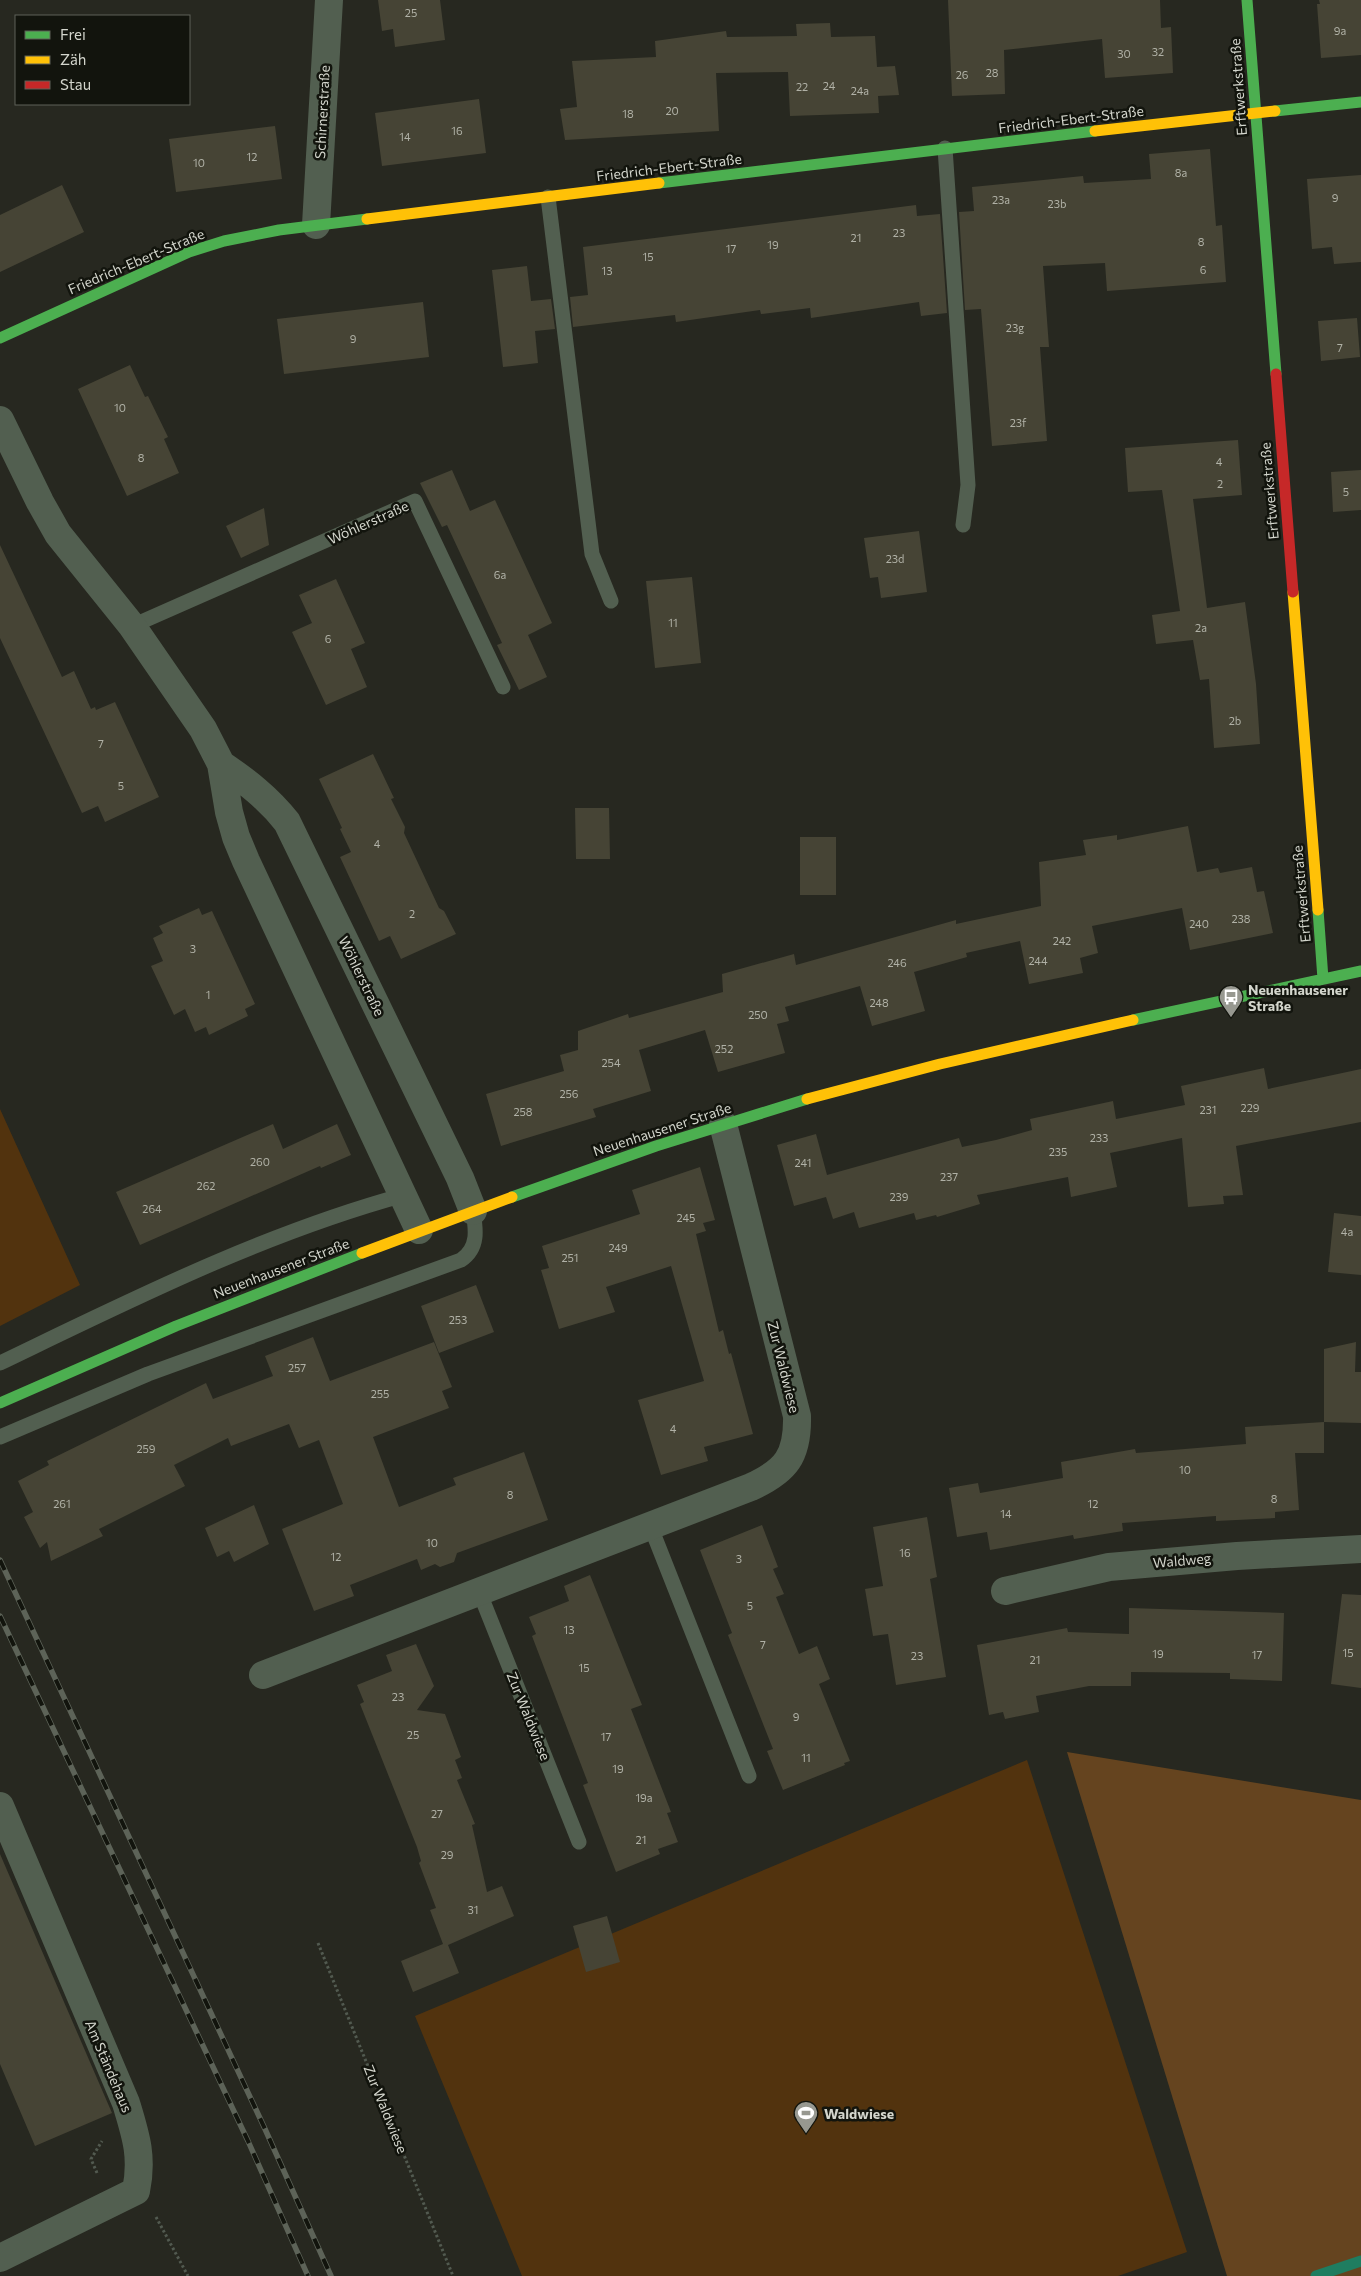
<svg xmlns="http://www.w3.org/2000/svg" width="1361" height="2276" font-family="Commissioner,sans-serif">
	<style>
		.green { fill: #52330e }
		.forest { fill: #65441f }
		.lines { fill: none; stroke-linecap: round; stroke-linejoin: round }
		.stream { stroke: #1f7d60; stroke-width: 11 }
		.building { fill: #464435 }
		.path { stroke: #525a50; stroke-width: 3; stroke-dasharray: 2.5 2.5; stroke-linecap: butt }
		.lane { stroke: #525f50; stroke-width: 15 }
		.street { stroke: #525f50; stroke-width: 28 }
		.fast { stroke: #4caf50; stroke-width: 11 }
		.slow { stroke: #ffc107; stroke-width: 11 }
		.jam { stroke: #c62828; stroke-width: 11 }
		.rail-casing { stroke: #5d6358; stroke-width: 5.5 }
		.rail { stroke: #12140d; stroke-width: 4; stroke-dasharray: 11; stroke-linecap: butt }
		.labels { text-anchor: middle; dominant-baseline: central; stroke-width: 5; stroke-linejoin: round; paint-order: stroke }
		.number-label { font-size: 11px; fill: #b0b1a6 }
		.street-label { font-size: 14px; fill: #d3d5cc; stroke: #12140d }
		.poi-label { font-size: 14px; font-weight: bold; fill: #d3d5cc; stroke: #12140d; text-anchor: start }
	</style>
	<rect width="100%" height="100%" fill="#272820"/>
	<path class="green" d="M 0,1109 L 80,1285 L 0,1326 Z
		M 1027,1760 L 1187,2252 L 1118,2276 L 522,2276 L 415,2016 Z"/>
	<path class="forest" d="M 1067,1752 L 1361,1800 L 1361,2276 L 1227,2276 Z"/>
	<g class="lines">
		<path class="stream" d="M 1316,2276 L 1361,2261"/>
	</g>
	<path class="building" d="M 378,0 L 440,0 L 445,40 L 395,47 L 393,29 L 382,31 Z
		M 948,0 L 1160,0 L 1161,28 L 1171,27 L 1173,73 L 1105,78 L 1102,39 L 1004,50 L 1005,94 L 952,96 Z
		M 1319,0 L 1361,0 L 1361,55 L 1321,58 L 1317,4 L 1320,4 Z
		M 830,23 L 831,37 L 875,36 L 877,67 L 895,66 L 899,95 L 878,96 L 879,113 L 790,116 L 788,72 L 716,73 L 719,131 L 565,140 L 560,109 L 577,107 L 572,61 L 656,57 L 655,41 L 726,31 L 727,37 L 797,36 L 796,24 Z
		M 479,99 L 486,153 L 382,166 L 375,113 Z
		M 275,126 L 282,179 L 176,192 L 169,139 Z
		M 1210,149 L 1216,226 L 1222,225 L 1226,282 L 1107,291 L 1105,263 L 1043,266 L 1049,347 L 1040,347 L 1047,441 L 992,446 L 981,309 L 965,310 L 959,212 L 974,211 L 972,187 L 1083,176 L 1084,183 L 1151,179 L 1149,154 Z
		M 1361,175 L 1361,262 L 1334,264 L 1332,247 L 1312,249 L 1307,179 Z
		M 62,185 L 84,232 L 0,272 L 0,215 Z
		M 916,205 L 917,216 L 940,214 L 947,313 L 921,316 L 919,302 L 811,318 L 810,308 L 761,314 L 760,310 L 676,322 L 675,315 L 573,327 L 570,297 L 588,295 L 583,247 Z
		M 527,266 L 531,301 L 551,299 L 555,329 L 535,331 L 538,363 L 503,367 L 492,270 Z
		M 423,302 L 429,357 L 284,374 L 277,319 Z
		M 1357,318 L 1360,357 L 1321,361 L 1318,321 Z
		M 130,365 L 145,397 L 148,396 L 168,437 L 164,439 L 179,473 L 127,496 L 78,389 Z
		M 1238,440 L 1242,495 L 1193,499 L 1207,608 L 1245,602 L 1256,684 L 1260,744 L 1214,748 L 1209,679 L 1200,680 L 1193,640 L 1156,644 L 1152,615 L 1180,611 L 1162,490 L 1128,492 L 1125,448 Z
		M 452,470 L 470,511 L 495,500 L 552,623 L 528,635 L 547,677 L 519,690 L 497,645 L 502,643 L 447,525 L 442,527 L 420,483 Z
		M 1361,470 L 1361,510 L 1333,512 L 1331,472 Z
		M 264,508 L 269,545 L 241,558 L 226,526 Z
		M 919,531 L 927,592 L 881,598 L 878,577 L 870,578 L 864,538 Z
		M 0,545 L 62,677 L 74,671 L 91,709 L 95,707 L 96,710 L 115,702 L 159,797 L 105,822 L 98,806 L 82,813 L 0,638 Z
		M 692,577 L 701,663 L 655,668 L 646,581 Z
		M 336,579 L 365,643 L 351,649 L 367,687 L 326,705 L 292,632 L 312,623 L 299,595 Z
		M 373,754 L 394,798 L 391,799 L 405,827 L 404,833 L 439,908 L 444,911 L 456,934 L 401,959 L 390,936 L 379,941 L 340,857 L 351,852 L 340,829 L 342,828 L 319,779 Z
		M 575,808 L 609,808 L 610,859 L 576,859 Z
		M 1188,826 L 1197,872 L 1218,868 L 1220,873 L 1252,867 L 1257,892 L 1264,891 L 1273,933 L 1190,950 L 1182,908 L 1092,926 L 1098,953 L 1080,958 L 1083,973 L 1029,984 L 1020,941 L 966,953 L 967,957 L 914,972 L 925,1011 L 872,1026 L 860,986 L 785,1007 L 789,1021 L 777,1024 L 785,1053 L 718,1072 L 705,1030 L 639,1050 L 651,1091 L 593,1109 L 596,1117 L 501,1146 L 486,1094 L 564,1071 L 560,1055 L 578,1050 L 578,1031 L 628,1014 L 629,1018 L 723,992 L 722,974 L 794,954 L 796,965 L 956,920 L 956,924 L 1041,906 L 1039,862 L 1086,855 L 1083,840 L 1117,835 L 1117,840 Z
		M 800,837 L 836,837 L 836,895 L 800,895 Z
		M 199,908 L 202,915 L 212,911 L 255,1004 L 245,1009 L 248,1016 L 209,1035 L 206,1027 L 195,1032 L 185,1009 L 174,1015 L 151,966 L 163,961 L 153,938 L 163,933 L 159,926 Z
		M 1264,1068 L 1268,1089 L 1361,1069 L 1361,1122 L 1236,1146 L 1243,1195 L 1223,1196 L 1224,1204 L 1188,1207 L 1182,1138 L 1110,1153 L 1117,1187 L 1071,1197 L 1068,1177 L 977,1195 L 980,1204 L 937,1217 L 936,1215 L 916,1220 L 914,1213 L 859,1228 L 854,1212 L 833,1219 L 826,1197 L 794,1206 L 777,1145 L 816,1134 L 827,1175 L 959,1138 L 962,1147 L 996,1140 L 1032,1130 L 1030,1119 L 1113,1101 L 1116,1119 L 1185,1105 L 1181,1086 Z
		M 273,1124 L 283,1149 L 337,1124 L 351,1155 L 321,1168 L 320,1166 L 140,1245 L 116,1192 Z
		M 700,1167 L 715,1220 L 703,1223 L 706,1231 L 696,1234 L 719,1332 L 723,1330 L 729,1354 L 731,1353 L 753,1434 L 704,1447 L 708,1461 L 661,1475 L 638,1400 L 704,1381 L 671,1266 L 606,1287 L 615,1312 L 559,1329 L 541,1270 L 549,1268 L 542,1246 L 640,1214 L 632,1190 Z
		M 1334,1213 L 1361,1216 L 1361,1275 L 1328,1272 Z
		M 476,1285 L 494,1332 L 439,1353 L 421,1306 Z
		M 313,1337 L 330,1381 L 434,1342 L 452,1387 L 442,1391 L 449,1408 L 373,1437 L 399,1507 L 456,1485 L 453,1478 L 524,1452 L 548,1520 L 457,1553 L 454,1562 L 440,1567 L 435,1564 L 421,1570 L 417,1559 L 350,1585 L 354,1596 L 314,1611 L 282,1529 L 343,1504 L 319,1440 L 299,1448 L 289,1424 L 231,1446 L 228,1438 L 174,1465 L 185,1486 L 99,1529 L 103,1536 L 51,1561 L 47,1542 L 40,1548 L 24,1517 L 33,1512 L 18,1481 L 49,1465 L 47,1461 L 206,1383 L 213,1399 L 273,1376 L 265,1356 Z
		M 1356,1342 L 1355,1372 L 1361,1372 L 1361,1423 L 1324,1422 L 1324,1453 L 1295,1453 L 1299,1510 L 1275,1512 L 1275,1518 L 1216,1521 L 1216,1516 L 1122,1523 L 1123,1531 L 1074,1539 L 1073,1535 L 990,1550 L 987,1532 L 957,1537 L 949,1488 L 978,1483 L 980,1493 L 1063,1478 L 1061,1462 L 1135,1449 L 1136,1453 L 1246,1444 L 1245,1427 L 1324,1422 L 1324,1349 Z
		M 254,1505 L 269,1544 L 234,1562 L 229,1551 L 217,1557 L 205,1528 Z
		M 927,1517 L 937,1577 L 930,1579 L 946,1677 L 896,1685 L 888,1634 L 873,1636 L 865,1589 L 883,1586 L 873,1527 Z
		M 762,1525 L 778,1567 L 773,1569 L 784,1594 L 776,1597 L 799,1654 L 817,1646 L 830,1679 L 819,1684 L 850,1761 L 844,1763 L 845,1765 L 783,1790 L 767,1751 L 773,1749 L 728,1635 L 732,1633 L 700,1550 Z
		M 590,1575 L 642,1705 L 631,1709 L 671,1812 L 667,1813 L 678,1842 L 658,1849 L 660,1854 L 616,1872 L 583,1785 L 588,1783 L 532,1636 L 536,1634 L 529,1617 L 569,1601 L 564,1586 Z
		M 1342,1594 L 1361,1595 L 1361,1688 L 1331,1684 Z
		M 1129,1608 L 1284,1613 L 1282,1681 L 1230,1679 L 1230,1673 L 1131,1672 L 1131,1686 L 1089,1686 L 1036,1696 L 1039,1712 L 1005,1719 L 1003,1712 L 989,1715 L 977,1645 L 1067,1628 L 1068,1632 L 1129,1634 Z
		M 416,1644 L 434,1686 L 417,1710 L 445,1714 L 461,1757 L 455,1760 L 462,1778 L 457,1780 L 475,1824 L 472,1825 L 487,1892 L 502,1886 L 514,1916 L 448,1945 L 459,1973 L 413,1992 L 401,1961 L 443,1944 L 430,1910 L 436,1908 L 419,1863 L 421,1861 L 417,1847 L 360,1704 L 364,1702 L 357,1685 L 392,1671 L 386,1655 Z
		M 0,1854 L 112,2113 L 35,2146 L 0,2064 Z
		M 607,1916 L 620,1962 L 586,1972 L 573,1926 Z"/>
	<g class="lines">
		<path class="path" d="M 318,1943 L 453,2276
			M 97,2173 L 91,2159 L 102,2141
			M 156,2217 L 188,2276"/>
		<path class="lane" d="M 945,148 L 968,485 L 963,525
			M 548,197 L 592,554 L 611,601
			M 132,626 L 415,501 L 503,687
			M 0,1363 C 131,1300 262,1234 404,1195
			M 0,1437 L 148,1374 L 461,1260 C 479,1248 476,1229 473,1211
			M 650,1525 L 749,1776
			M 479,1591 L 579,1842"/>
		<path class="street" d="M 316,225 L 329,0
			M 0,420 L 40,502 L 58,534 L 132,626 L 203,729 L 221,764 L 229,812 L 236,837 L 246,861 L 419,1230
			M 221,764 C 246,781 268,798 287,822 L 460,1178 L 473,1211
			M 1005,1591 L 1109,1567 L 1237,1556 L 1361,1549
			M 263,1675 L 751,1487 C 786,1471 798,1456 797,1416 L 723,1124
			M 0,1806 L 126,2103 C 136,2136 143,2157 136,2191 L 0,2258"/>
		<path class="fast" d="M 1247,0 L 1276,374
			M 1275,111 L 1361,102
			M 659,183 L 1095,131
			M 0,338 L 189,252 L 224,241 L 279,230 L 367,219
			M 1318,910 L 1323,979
			M 1133,1020 L 1361,971
			M 512,1197 L 656,1146 L 807,1099
			M 0,1403 L 176,1326 L 362,1253"/>
		<path class="slow" d="M 1095,131 L 1275,111
			M 367,219 L 659,183
			M 1293,592 L 1318,910
			M 807,1099 L 940,1064 L 1133,1020
			M 362,1253 L 512,1197"/>
		<path class="jam" d="M 1276,374 L 1293,592"/>
		<g class="rail-casing">
			<path id="rail" d="M 0,1560 L 265,2129 L 331,2276
				M 0,1616 L 248,2141 L 308,2276"/>
		</g>
		<use href="#rail" class="rail"/>
	</g>
	<defs>
		<g id="bus-pin" transform="scale(1.25)"><path d="M0 17L-7.5 6A9.5 9.5 0 1 1 7.5 6Z" fill="#979890" stroke="#12140d"/><path d="M-5-6H5V4H4V6H2V4H-2V6H-4V4H-5ZM-3.5-4V0h7V-4ZM-3.5 1.2v1.5H-2V1.2ZM2 1.2v1.5H3.5V1.2Z" fill="#fff"/></g>
		<g id="stadium-pin" transform="scale(1.25)"><path d="M0 17L-7.5 6A9.5 9.5 0 1 1 7.5 6Z" fill="#979890" stroke="#12140d"/><path d="M0-5a6.5 5 0 1 0 0 10a6.5 5 0 1 0 0-10ZM-3.5-1.8h7v3.6h-7Z" fill="#fff"/></g>
	</defs>
	<g fill-rule="evenodd">
		<use href="#bus-pin" x="1231" y="997"/>
		<use href="#stadium-pin" x="806" y="2113"/>
	</g>
	<g class="labels">
		<g class="number-label">
			<text x="411" y="12">25</text>
			<text x="1340" y="30">9a</text>
			<text x="1158" y="51">32</text>
			<text x="1124" y="53">30</text>
			<text x="992" y="72">28</text>
			<text x="962" y="74">26</text>
			<text x="829" y="85">24</text>
			<text x="802" y="86">22</text>
			<text x="860" y="90">24a</text>
			<text x="672" y="110">20</text>
			<text x="628" y="113">18</text>
			<text x="457" y="130">16</text>
			<text x="405" y="136">14</text>
			<text x="252" y="156">12</text>
			<text x="199" y="162">10</text>
			<text x="1181" y="172">8a</text>
			<text x="1335" y="197">9</text>
			<text x="1001" y="199">23a</text>
			<text x="1057" y="203">23b</text>
			<text x="899" y="232">23</text>
			<text x="856" y="237">21</text>
			<text x="1201" y="241">8</text>
			<text x="773" y="244">19</text>
			<text x="731" y="248">17</text>
			<text x="648" y="256">15</text>
			<text x="1203" y="269">6</text>
			<text x="607" y="270">13</text>
			<text x="1015" y="327">23g</text>
			<text x="353" y="338">9</text>
			<text x="1340" y="347">7</text>
			<text x="120" y="407">10</text>
			<text x="1018" y="422">23f</text>
			<text x="141" y="457">8</text>
			<text x="1219" y="461">4</text>
			<text x="1220" y="483">2</text>
			<text x="1346" y="491">5</text>
			<text x="895" y="558">23d</text>
			<text x="500" y="574">6a</text>
			<text x="673" y="622">11</text>
			<text x="1201" y="627">2a</text>
			<text x="328" y="638">6</text>
			<text x="1235" y="720">2b</text>
			<text x="101" y="743">7</text>
			<text x="121" y="785">5</text>
			<text x="377" y="843">4</text>
			<text x="412" y="913">2</text>
			<text x="1241" y="918">238</text>
			<text x="1199" y="923">240</text>
			<text x="1062" y="940">242</text>
			<text x="193" y="948">3</text>
			<text x="1038" y="960">244</text>
			<text x="897" y="962">246</text>
			<text x="208" y="994">1</text>
			<text x="879" y="1002">248</text>
			<text x="758" y="1014">250</text>
			<text x="724" y="1048">252</text>
			<text x="611" y="1062">254</text>
			<text x="569" y="1093">256</text>
			<text x="1250" y="1107">229</text>
			<text x="1208" y="1109">231</text>
			<text x="523" y="1111">258</text>
			<text x="1099" y="1137">233</text>
			<text x="1058" y="1151">235</text>
			<text x="260" y="1161">260</text>
			<text x="803" y="1162">241</text>
			<text x="949" y="1176">237</text>
			<text x="206" y="1185">262</text>
			<text x="899" y="1196">239</text>
			<text x="152" y="1208">264</text>
			<text x="686" y="1217">245</text>
			<text x="1347" y="1231">4a</text>
			<text x="618" y="1247">249</text>
			<text x="570" y="1257">251</text>
			<text x="458" y="1319">253</text>
			<text x="297" y="1367">257</text>
			<text x="380" y="1393">255</text>
			<text x="673" y="1428">4</text>
			<text x="146" y="1448">259</text>
			<text x="1185" y="1469">10</text>
			<text x="510" y="1494">8</text>
			<text x="1274" y="1498">8</text>
			<text x="62" y="1503">261</text>
			<text x="1093" y="1503">12</text>
			<text x="1006" y="1513">14</text>
			<text x="432" y="1542">10</text>
			<text x="905" y="1552">16</text>
			<text x="336" y="1556">12</text>
			<text x="739" y="1558">3</text>
			<text x="750" y="1605">5</text>
			<text x="569" y="1629">13</text>
			<text x="763" y="1644">7</text>
			<text x="1348" y="1652">15</text>
			<text x="1158" y="1653">19</text>
			<text x="1257" y="1654">17</text>
			<text x="917" y="1655">23</text>
			<text x="1035" y="1659">21</text>
			<text x="584" y="1667">15</text>
			<text x="398" y="1696">23</text>
			<text x="796" y="1716">9</text>
			<text x="413" y="1734">25</text>
			<text x="606" y="1736">17</text>
			<text x="806" y="1757">11</text>
			<text x="618" y="1768">19</text>
			<text x="644" y="1797">19a</text>
			<text x="437" y="1813">27</text>
			<text x="641" y="1839">21</text>
			<text x="447" y="1854">29</text>
			<text x="473" y="1909">31</text>
		</g>
		<g class="street-label">
			<text transform="translate(1238 87) rotate(-94)">Erftwerkstraße</text>
			<text transform="translate(322 112) rotate(-87)">Schirnerstraße</text>
			<text transform="translate(1071 119) rotate(-7)">Friedrich-Ebert-Straße</text>
			<text transform="translate(669 167) rotate(-7)">Friedrich-Ebert-Straße</text>
			<text transform="translate(136 261) rotate(-23)">Friedrich-Ebert-Straße</text>
			<text transform="translate(1269 491) rotate(-95)">Erftwerkstraße</text>
			<text transform="translate(368 522) rotate(-24)">Wöhlerstraße</text>
			<text transform="translate(1301 894) rotate(-95)">Erftwerkstraße</text>
			<text transform="translate(362 976) rotate(64)">Wöhlerstraße</text>
			<text transform="translate(662 1129) rotate(-18)">Neuenhausener Straße</text>
			<text transform="translate(281 1268) rotate(-21)">Neuenhausener Straße</text>
			<text transform="translate(784 1367) rotate(76)">Zur Waldwiese</text>
			<text transform="translate(1182 1560) rotate(-5)">Waldweg</text>
			<text transform="translate(529 1716) rotate(68)">Zur Waldwiese</text>
			<text transform="translate(109 2066) rotate(67)">Am Ständehaus</text>
			<text transform="translate(386 2109) rotate(68)">Zur Waldwiese</text>
		</g>
		<g class="poi-label">
			<text x="1248" y="989">Neuenhausener<tspan x="1248" dy="16">Straße</tspan></text>
			<text x="824" y="2113">Waldwiese</text>
		</g>
	</g>
	<rect x="15" y="15" width="175" height="90" fill="#12140d" stroke="#5f6159"/>
	<rect x="25" y="31" width="25" height="8" fill="#4caf50" stroke="#5f6159"/>
	<text x="60" y="40" font-size="15" fill="#d3d5cc">Frei</text>
	<rect x="25" y="56" width="25" height="8" fill="#ffc107" stroke="#5f6159"/>
	<text x="60" y="65" font-size="15" fill="#d3d5cc">Zäh</text>
	<rect x="25" y="81" width="25" height="8" fill="#c62828" stroke="#5f6159"/>
	<text x="60" y="90" font-size="15" fill="#d3d5cc">Stau</text>
</svg>
